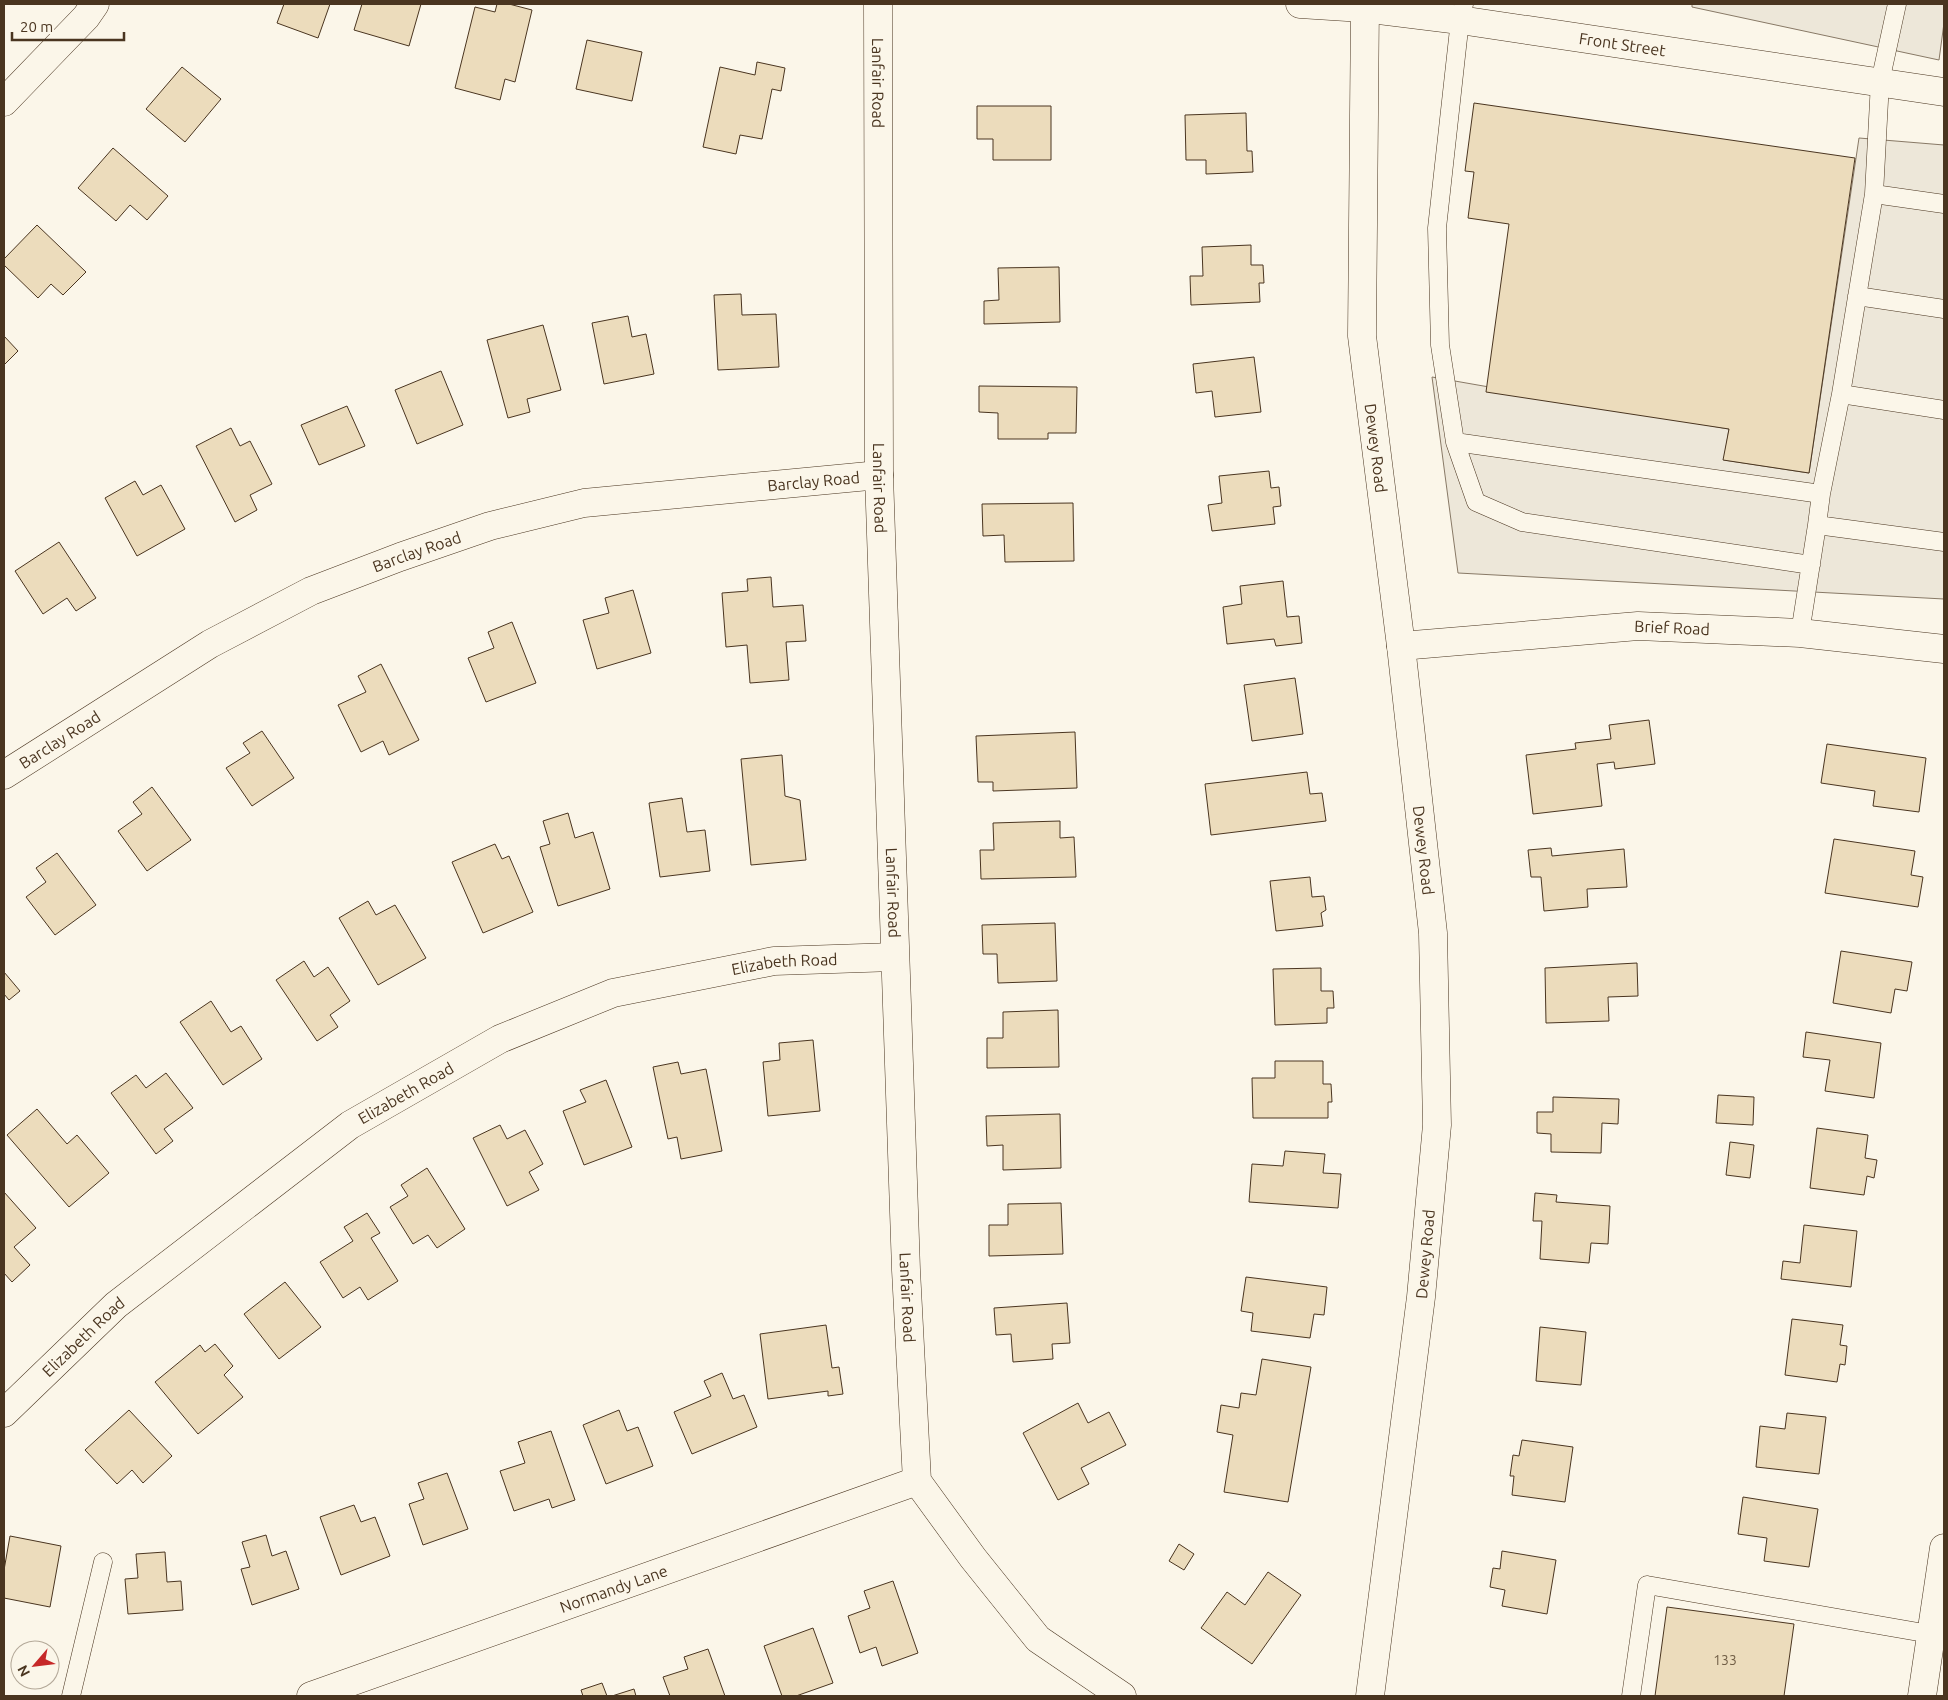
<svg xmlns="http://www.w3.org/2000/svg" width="1948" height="1700" font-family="Ubuntu,sans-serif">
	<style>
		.parking { fill: #ede7d9; stroke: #887966 }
		.building { fill: #ecdcbc; stroke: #4a3520 }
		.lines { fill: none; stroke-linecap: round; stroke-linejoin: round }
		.lane-casing { stroke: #4a3520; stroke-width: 19 }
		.street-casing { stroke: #4a3520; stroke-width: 29 }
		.secondary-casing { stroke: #4a3520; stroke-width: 29 }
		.highway-casing { stroke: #4a3520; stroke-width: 29 }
		.lane { stroke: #fbf6e9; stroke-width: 18 }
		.street { stroke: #fbf6e9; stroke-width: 28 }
		.secondary { stroke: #fbf6e9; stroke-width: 28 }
		.highway { stroke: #fbf6e9; stroke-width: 28 }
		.labels { text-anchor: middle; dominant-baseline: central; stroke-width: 4; stroke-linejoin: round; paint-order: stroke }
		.number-label { font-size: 14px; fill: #725f47 }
		.street-label { font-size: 16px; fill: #4a3520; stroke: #fbf6e9 }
	</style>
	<rect width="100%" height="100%" fill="#fbf6e9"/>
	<path class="parking" d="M 1692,4 L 1944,4 L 1944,23 L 1939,60 L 1692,7 Z
		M 1859,138 L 1944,145 L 1944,599 L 1458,573 L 1432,377 L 1729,429 L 1724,460 L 1809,473 Z"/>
	<path class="building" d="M 284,4 L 330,4 L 318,38 L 277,23 Z
		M 362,4 L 421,4 L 409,46 L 354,30 Z
		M 497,4 L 509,4 L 532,10 L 515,82 L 505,79 L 500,100 L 455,88 L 475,7 L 495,12 Z
		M 587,40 L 642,52 L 632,101 L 576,89 Z
		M 757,62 L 785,68 L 781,91 L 772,89 L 762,139 L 740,135 L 736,154 L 703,147 L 720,67 L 755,75 Z
		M 182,67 L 221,99 L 185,142 L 146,109 Z
		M 1474,103 L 1855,158 L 1809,473 L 1723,460 L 1729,429 L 1486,392 L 1509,224 L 1468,218 L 1474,172 L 1465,171 Z
		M 977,106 L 1051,106 L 1051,160 L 993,160 L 993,139 L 977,139 Z
		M 1246,113 L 1247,151 L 1252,151 L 1253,172 L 1206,174 L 1206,160 L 1186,160 L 1185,115 Z
		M 113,148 L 168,196 L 147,220 L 130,205 L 116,221 L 78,188 Z
		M 37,225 L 86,272 L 63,295 L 51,284 L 38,298 L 4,265 L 4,259 Z
		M 1251,245 L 1251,265 L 1263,265 L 1264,283 L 1259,283 L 1260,302 L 1191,305 L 1190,276 L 1203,276 L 1202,247 Z
		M 1059,267 L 1060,322 L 984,324 L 984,301 L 999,300 L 998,268 Z
		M 741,294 L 742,315 L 776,314 L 779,367 L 718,370 L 714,295 Z
		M 628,316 L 632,337 L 646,334 L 654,374 L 604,384 L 592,323 Z
		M 543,325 L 561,390 L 527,399 L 530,412 L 508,418 L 487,340 Z
		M 4,336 L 18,351 L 4,365 Z
		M 1254,357 L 1261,412 L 1215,417 L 1212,391 L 1196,393 L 1193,364 Z
		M 441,371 L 463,425 L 417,444 L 395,390 Z
		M 979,386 L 1077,387 L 1076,433 L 1048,433 L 1048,439 L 998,439 L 998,413 L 979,412 Z
		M 347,406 L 365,446 L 319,465 L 301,425 Z
		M 231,428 L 240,446 L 250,441 L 272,484 L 250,495 L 257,510 L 235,522 L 196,446 Z
		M 1269,471 L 1271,488 L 1279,487 L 1281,506 L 1273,507 L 1275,524 L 1212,531 L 1208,505 L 1222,503 L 1219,476 Z
		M 135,481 L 143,495 L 161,485 L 185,529 L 137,556 L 105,498 Z
		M 1073,503 L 1074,561 L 1005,562 L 1004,535 L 983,536 L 982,504 Z
		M 59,542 L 96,598 L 76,611 L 67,598 L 43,614 L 15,571 Z
		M 771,577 L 773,607 L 803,605 L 806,641 L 786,642 L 789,680 L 750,683 L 747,645 L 726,647 L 722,593 L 748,591 L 747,579 Z
		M 1283,581 L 1287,617 L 1299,616 L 1302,643 L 1276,646 L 1274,639 L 1227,644 L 1223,607 L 1242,604 L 1240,586 Z
		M 633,590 L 651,653 L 597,669 L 583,620 L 609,613 L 605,598 Z
		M 512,622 L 536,683 L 486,702 L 468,658 L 494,648 L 488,632 Z
		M 381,664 L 419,740 L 389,755 L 383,741 L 361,752 L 338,705 L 366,692 L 358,676 Z
		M 1295,678 L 1303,734 L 1252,741 L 1244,685 Z
		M 1649,720 L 1655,764 L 1615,769 L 1614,762 L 1597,764 L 1602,806 L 1533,814 L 1526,755 L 1576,749 L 1575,743 L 1611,739 L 1609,725 Z
		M 262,731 L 294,778 L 252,806 L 226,768 L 250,753 L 243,743 Z
		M 1075,732 L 1077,788 L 993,791 L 993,782 L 978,782 L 976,736 Z
		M 1827,744 L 1926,758 L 1919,812 L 1873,806 L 1875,791 L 1821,783 Z
		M 782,755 L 785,796 L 800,800 L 806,860 L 751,865 L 741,759 Z
		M 1307,772 L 1310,794 L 1322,793 L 1326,821 L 1211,835 L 1205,784 Z
		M 152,787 L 191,840 L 147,871 L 118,831 L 142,814 L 133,802 Z
		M 682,798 L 687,832 L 705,830 L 710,871 L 660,877 L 649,803 Z
		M 568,813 L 575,838 L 593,832 L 610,889 L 558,906 L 540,847 L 550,844 L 543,821 Z
		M 1060,821 L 1060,838 L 1074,837 L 1076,877 L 981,879 L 980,850 L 994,850 L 993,823 Z
		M 1834,839 L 1915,851 L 1911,875 L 1923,877 L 1918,907 L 1825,893 Z
		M 495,844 L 502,859 L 509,856 L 533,912 L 483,933 L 452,862 Z
		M 1551,848 L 1552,856 L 1624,849 L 1627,887 L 1587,889 L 1588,907 L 1544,911 L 1541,877 L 1531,877 L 1528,850 Z
		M 57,853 L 96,905 L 55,935 L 26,897 L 46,882 L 36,868 Z
		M 1310,877 L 1312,897 L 1324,896 L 1326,910 L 1321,913 L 1323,926 L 1276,931 L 1270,881 Z
		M 368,901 L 376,915 L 395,905 L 426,958 L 378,985 L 339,918 Z
		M 1055,923 L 1057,981 L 998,983 L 997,954 L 983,954 L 982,925 Z
		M 1841,951 L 1912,962 L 1907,991 L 1895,989 L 1891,1013 L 1833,1003 Z
		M 304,961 L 314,977 L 328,967 L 350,1001 L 330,1015 L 338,1027 L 317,1041 L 276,980 Z
		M 1637,963 L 1638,996 L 1608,997 L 1609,1021 L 1546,1023 L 1545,968 Z
		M 1321,968 L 1321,991 L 1333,991 L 1334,1008 L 1327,1008 L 1327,1023 L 1275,1025 L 1273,969 Z
		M 4,972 L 20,991 L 9,1000 L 4,994 Z
		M 211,1001 L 231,1032 L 241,1026 L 262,1059 L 223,1085 L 180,1022 Z
		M 1058,1010 L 1059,1067 L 987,1068 L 987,1038 L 1003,1038 L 1003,1012 Z
		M 1806,1032 L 1881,1043 L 1874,1098 L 1825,1091 L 1830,1060 L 1803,1057 Z
		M 813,1040 L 820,1111 L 768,1116 L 763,1062 L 780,1060 L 779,1043 Z
		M 1275,1061 L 1323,1061 L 1323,1084 L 1331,1084 L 1332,1102 L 1328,1102 L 1328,1118 L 1253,1118 L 1252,1078 L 1275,1078 Z
		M 678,1062 L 681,1074 L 706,1069 L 722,1151 L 681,1159 L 677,1137 L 668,1139 L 653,1067 Z
		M 166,1073 L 193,1108 L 164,1129 L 173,1141 L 156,1154 L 111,1093 L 136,1075 L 146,1088 Z
		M 606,1080 L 632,1147 L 584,1165 L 563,1111 L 586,1102 L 580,1090 Z
		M 1718,1095 L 1754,1097 L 1753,1125 L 1716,1123 Z
		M 1553,1097 L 1619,1099 L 1618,1124 L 1602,1123 L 1601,1153 L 1551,1152 L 1551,1134 L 1537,1133 L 1537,1112 L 1553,1112 Z
		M 37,1109 L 67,1144 L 77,1135 L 109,1173 L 69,1207 L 7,1135 Z
		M 1060,1114 L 1061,1168 L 1003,1170 L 1003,1145 L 987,1146 L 986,1116 Z
		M 500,1125 L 507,1139 L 525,1130 L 543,1164 L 529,1172 L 539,1190 L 507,1206 L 473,1138 Z
		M 1817,1128 L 1868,1135 L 1865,1158 L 1877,1160 L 1874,1178 L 1867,1176 L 1864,1195 L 1810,1188 Z
		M 1730,1142 L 1754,1145 L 1750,1178 L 1726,1175 Z
		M 1285,1151 L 1325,1154 L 1323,1173 L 1341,1174 L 1338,1208 L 1249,1202 L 1252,1164 L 1283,1166 Z
		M 427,1168 L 465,1229 L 437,1248 L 428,1235 L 413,1244 L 390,1207 L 408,1196 L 401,1185 Z
		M 4,1192 L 36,1228 L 14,1247 L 30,1265 L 12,1282 L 4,1273 Z
		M 1535,1193 L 1557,1195 L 1556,1202 L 1610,1206 L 1608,1244 L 1591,1243 L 1589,1263 L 1540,1259 L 1542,1221 L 1533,1221 Z
		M 1061,1203 L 1063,1254 L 989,1256 L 989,1225 L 1008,1225 L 1008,1204 Z
		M 367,1213 L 380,1233 L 371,1238 L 398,1281 L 368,1300 L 360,1287 L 343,1298 L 320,1262 L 353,1241 L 344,1227 Z
		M 1804,1225 L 1857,1231 L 1851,1287 L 1781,1279 L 1783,1261 L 1800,1263 Z
		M 1246,1277 L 1327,1287 L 1324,1315 L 1314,1314 L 1310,1338 L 1251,1331 L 1253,1313 L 1241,1311 Z
		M 285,1282 L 321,1327 L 279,1359 L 244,1314 Z
		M 1067,1303 L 1070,1343 L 1052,1344 L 1053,1359 L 1013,1362 L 1011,1334 L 996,1335 L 994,1308 Z
		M 1792,1319 L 1843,1325 L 1840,1345 L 1847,1346 L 1845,1365 L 1840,1364 L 1837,1382 L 1785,1375 Z
		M 826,1325 L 832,1368 L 839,1367 L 843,1394 L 828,1396 L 828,1391 L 768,1399 L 760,1334 Z
		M 1540,1327 L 1586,1332 L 1581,1385 L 1536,1381 Z
		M 215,1344 L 233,1366 L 224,1375 L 243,1397 L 198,1434 L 155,1382 L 200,1345 L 205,1352 Z
		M 1262,1359 L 1311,1367 L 1288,1502 L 1224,1492 L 1233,1435 L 1217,1432 L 1221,1405 L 1239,1408 L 1241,1393 L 1256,1395 Z
		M 722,1373 L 733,1399 L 744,1395 L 757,1427 L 692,1454 L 674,1412 L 711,1396 L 704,1381 Z
		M 1078,1403 L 1088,1423 L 1109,1412 L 1126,1445 L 1081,1468 L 1089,1484 L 1058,1500 L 1023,1433 Z
		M 129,1410 L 172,1456 L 143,1483 L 132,1470 L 117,1484 L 85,1450 Z
		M 619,1410 L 627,1431 L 638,1427 L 653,1466 L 606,1484 L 583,1425 Z
		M 1787,1413 L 1826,1417 L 1819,1474 L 1756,1467 L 1760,1426 L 1785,1429 Z
		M 551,1431 L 575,1500 L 552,1508 L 549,1499 L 514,1511 L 500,1471 L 525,1463 L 518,1442 Z
		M 1522,1440 L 1573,1447 L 1565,1502 L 1512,1495 L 1514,1476 L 1510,1476 L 1513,1455 L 1519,1456 Z
		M 447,1473 L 468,1529 L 423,1545 L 409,1504 L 424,1499 L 418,1483 Z
		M 1743,1497 L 1818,1509 L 1809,1567 L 1764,1561 L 1767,1538 L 1738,1534 Z
		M 354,1505 L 361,1522 L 375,1517 L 390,1556 L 341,1575 L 320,1517 Z
		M 266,1535 L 272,1556 L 286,1551 L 299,1589 L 252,1605 L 241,1569 L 250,1567 L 242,1542 Z
		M 10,1536 L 61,1546 L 50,1607 L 4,1598 L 4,1570 Z
		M 1179,1544 L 1194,1554 L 1184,1570 L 1169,1561 Z
		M 1502,1551 L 1556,1560 L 1547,1614 L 1502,1606 L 1505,1590 L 1490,1587 L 1493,1568 L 1500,1569 Z
		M 165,1552 L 167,1582 L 181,1581 L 183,1610 L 128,1614 L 125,1579 L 138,1578 L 136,1554 Z
		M 1268,1572 L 1301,1595 L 1252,1664 L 1201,1628 L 1227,1592 L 1245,1605 Z
		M 893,1581 L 918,1653 L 882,1666 L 876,1647 L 860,1653 L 848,1616 L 870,1608 L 864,1591 Z
		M 1667,1607 L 1794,1624 L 1784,1696 L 1655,1696 Z
		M 813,1628 L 833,1683 L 796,1696 L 782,1696 L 764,1646 Z
		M 708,1649 L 725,1696 L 670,1696 L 663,1677 L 688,1669 L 684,1657 Z
		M 602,1683 L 607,1696 L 583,1696 L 581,1690 Z
		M 634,1689 L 636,1696 L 612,1696 Z"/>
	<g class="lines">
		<g class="lane-casing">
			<path id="lane" d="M 1464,4 L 1460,20 L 1437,228 L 1440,345 L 1455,442 L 1476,502 L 1522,522 L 1811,565
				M 1874,194 L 1944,204
				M 1857,296 L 1944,309
				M 1841,394 L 1944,410
				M 1455,442 L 1821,494
				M 1817,525 L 1821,494 L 1841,394 L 1874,194 L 1880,82 L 1897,4
				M 1800,633 L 1817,525 L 1944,542
				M 71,1696 L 103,1562
				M 1631,1696 L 1647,1585 L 1930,1634"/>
		</g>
		<g class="street-casing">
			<g id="street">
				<path id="s1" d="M 878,4 L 879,475 L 906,1270 L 917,1481 L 973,1558 L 1038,1639 L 1122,1696"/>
				<path id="s2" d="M 1365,4 L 1362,336 L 1401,646 L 1433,933 L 1437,1125 L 1421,1297 L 1370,1696"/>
				<path d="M 4,102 L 86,17 L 95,4"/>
				<path id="s3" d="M 1401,646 L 1638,626 L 1800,633 L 1944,649"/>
				<path id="s4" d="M 4,775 L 210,644 L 311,591 L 400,557 L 490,526 L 584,503 L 879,475"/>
				<path id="s5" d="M 4,1413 L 116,1305 L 350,1125 L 500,1039 L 613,993 L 774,961 L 894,957"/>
				<path id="s6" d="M 311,1696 L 917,1481"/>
			</g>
		</g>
		<g class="secondary-casing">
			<g id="secondary">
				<path id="s7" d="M 1300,4 L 1363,8 L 1460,20 L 1944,92"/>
			</g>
		</g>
		<g class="highway-casing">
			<path id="highway" d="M 1922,1696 L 1944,1548"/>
		</g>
		<use href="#lane" class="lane"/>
		<use href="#street" class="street"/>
		<use href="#secondary" class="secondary"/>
		<use href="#highway" class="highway"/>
	</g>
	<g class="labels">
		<g class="number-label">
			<text x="1725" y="1660">133</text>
		</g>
		<g class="street-label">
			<text stroke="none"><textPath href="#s7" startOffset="325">Front Street</textPath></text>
			<text stroke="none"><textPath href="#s1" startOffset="79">Lanfair Road</textPath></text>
			<text stroke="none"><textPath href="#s2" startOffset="445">Dewey Road</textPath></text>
			<text stroke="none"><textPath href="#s4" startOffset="876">Barclay Road</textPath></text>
			<text stroke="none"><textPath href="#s1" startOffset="484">Lanfair Road</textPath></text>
			<text stroke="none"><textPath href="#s4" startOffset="471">Barclay Road</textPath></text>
			<text stroke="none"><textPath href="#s3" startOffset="272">Brief Road</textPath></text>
			<text stroke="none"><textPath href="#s4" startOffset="66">Barclay Road</textPath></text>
			<text stroke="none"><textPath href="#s2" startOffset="850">Dewey Road</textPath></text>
			<text stroke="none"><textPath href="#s1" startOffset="889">Lanfair Road</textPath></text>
			<text stroke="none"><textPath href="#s5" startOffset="920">Elizabeth Road</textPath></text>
			<text stroke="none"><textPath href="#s5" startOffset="515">Elizabeth Road</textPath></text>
			<text transform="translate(1425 1254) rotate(-85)">Dewey Road</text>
			<text stroke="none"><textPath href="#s1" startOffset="1294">Lanfair Road</textPath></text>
			<text stroke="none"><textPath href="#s5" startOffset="110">Elizabeth Road</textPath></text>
			<text stroke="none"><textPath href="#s6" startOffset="321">Normandy Lane</textPath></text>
		</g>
	</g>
	<rect width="1948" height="1700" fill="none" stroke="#4a3520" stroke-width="10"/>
	<g transform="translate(35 1665) rotate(242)"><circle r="24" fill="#fbf6e9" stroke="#b4a999"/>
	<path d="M0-4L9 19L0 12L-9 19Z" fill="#c62828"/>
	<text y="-8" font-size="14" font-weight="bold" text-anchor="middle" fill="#4a3520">N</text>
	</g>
	<path d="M12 32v8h112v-8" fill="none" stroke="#4a3520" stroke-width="2.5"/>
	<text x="20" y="32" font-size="15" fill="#4a3520" stroke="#fbf6e9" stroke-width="4" paint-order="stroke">20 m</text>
</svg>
